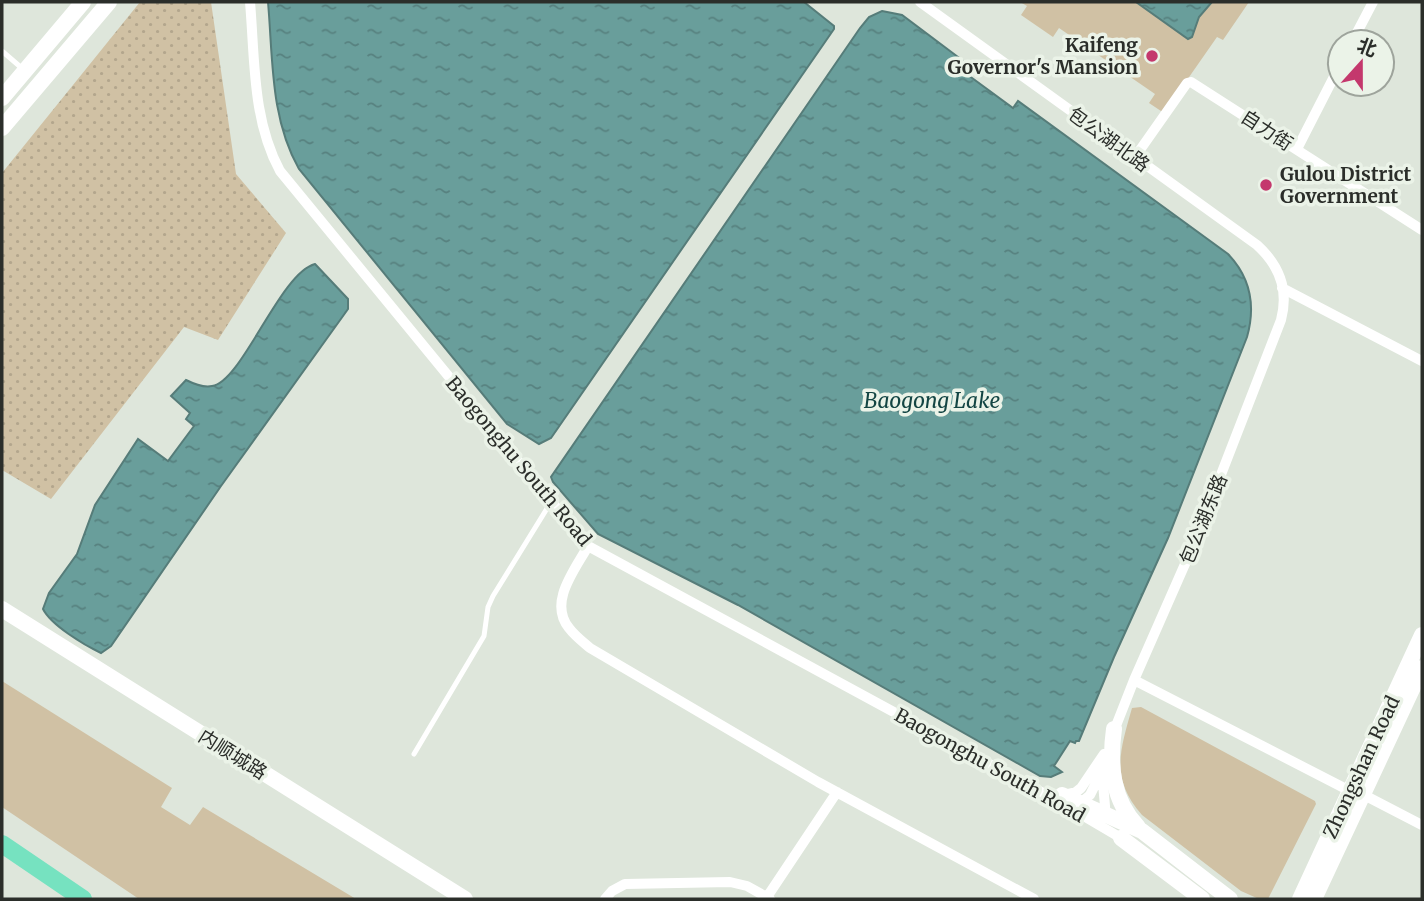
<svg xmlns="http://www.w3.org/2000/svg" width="1424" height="901" font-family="Merriweather,'Noto Sans SC',serif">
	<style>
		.grass { fill: url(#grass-dots) }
		.green { fill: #d0c1a4 }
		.water { fill: url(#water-ripples); stroke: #567c79; stroke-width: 2 }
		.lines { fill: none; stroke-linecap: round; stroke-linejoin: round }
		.lane { stroke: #fff; stroke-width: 5 }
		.street { stroke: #fff; stroke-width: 10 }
		.secondary { stroke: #fff; stroke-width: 16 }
		.primary { stroke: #76e2c0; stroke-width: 18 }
		.poi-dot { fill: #c4386d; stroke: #ebf3e8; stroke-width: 2.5 }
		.labels { text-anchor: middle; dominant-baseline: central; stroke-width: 7; stroke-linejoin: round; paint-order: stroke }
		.poi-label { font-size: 19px; font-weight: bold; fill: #2b2e2a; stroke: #ebf3e8; text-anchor: end }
		.street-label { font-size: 19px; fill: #2b2e2a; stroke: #ebf3e8 }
		.water-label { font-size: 21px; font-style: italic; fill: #134543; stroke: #ebf3e8 }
	</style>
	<defs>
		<pattern id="grass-dots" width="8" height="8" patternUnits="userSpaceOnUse" patternTransform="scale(1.75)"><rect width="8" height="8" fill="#d0c1a4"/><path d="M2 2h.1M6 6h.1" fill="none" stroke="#b3a68d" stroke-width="1.8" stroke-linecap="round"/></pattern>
		<pattern id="water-ripples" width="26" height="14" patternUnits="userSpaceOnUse" patternTransform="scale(1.75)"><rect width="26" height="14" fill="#699e9b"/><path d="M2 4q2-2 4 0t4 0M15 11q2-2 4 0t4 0" fill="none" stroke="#57817f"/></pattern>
	</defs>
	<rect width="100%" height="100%" fill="#dee6db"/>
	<path class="grass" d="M 140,2 L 211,2 L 236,174 L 286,233 L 218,340 L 184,327 L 51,499 L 2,470 L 2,173 Z"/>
	<path class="green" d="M 1020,2 L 1249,2 L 1223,40 L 1217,37 L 1164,113 L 1149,103 L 1155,94 L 1059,28 L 1053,37 L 1021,15 L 1027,6 Z
		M 2,681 L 172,788 L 161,807 L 190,825 L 203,807 L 356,899 L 139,899 L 2,807 Z
		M 1141,707 L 1315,801 L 1316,804 L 1268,899 L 1259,899 L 1241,891 L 1142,815 C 1110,779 1120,750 1132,708 Z"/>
	<path class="water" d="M 268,2 L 804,2 L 834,26 L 834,29 L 551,438 L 539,444 L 507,424 L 299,169 C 270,118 273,58 268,2 Z
		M 1136,2 L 1212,2 L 1199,17 L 1192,37 L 1188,39 Z
		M 882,11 L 902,15 L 966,63 L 968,75 L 1013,108 L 1018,101 L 1228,254 C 1251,278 1256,305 1247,337 L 1168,538 L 1114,657 L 1079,741 L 1076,741 L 1075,743 L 1070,741 L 1054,766 L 1062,772 L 1051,777 L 1040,776 L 738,605 L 598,534 L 553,482 L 551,477 L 860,28 L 869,17 Z
		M 315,264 L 348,299 L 348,309 L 221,486 L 111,646 L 101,653 C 84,645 51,625 43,609 L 49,593 L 77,554 L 95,505 L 138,439 L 168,461 L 194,426 L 186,419 L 190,413 L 171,396 L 186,380 C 194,384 203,388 212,386 C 242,382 280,273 315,264 Z"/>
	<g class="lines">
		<path class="lane" d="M 2,51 L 24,70
			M 414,754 L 484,636 L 488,607 L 493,596 L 551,502"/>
		<path class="street" d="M 250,2 C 255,59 252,119 280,171 L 588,546 L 1065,805 L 1121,838
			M 920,2 L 1257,245 C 1279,265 1289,290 1281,320 L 1196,539 L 1134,680 L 1112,736
			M 1352,42 L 1373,2
			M 1297,149 L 1340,65
			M 1135,157 L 1187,83 L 1191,82 L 1422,230
			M 1282,288 L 1422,361
			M 588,546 C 575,570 548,602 569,628 C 575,636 583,642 590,648 L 818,782 L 1034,899
			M 1134,680 L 1350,791
			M 1063,795 L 1076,792 L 1081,788 L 1104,754
			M 1364,795 L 1422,825
			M 1078,805 L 1090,795 L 1101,773
			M 1106,818 L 1103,783 L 1107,755
			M 767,897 L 837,792
			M 605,899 L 612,891 L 625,884 L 730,882 L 747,886 L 770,899"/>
		<path class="secondary" d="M 2,98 L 83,2
			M 2,128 L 109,2
			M 2,609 L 465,899
			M 1114,729 C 1109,765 1112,800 1138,827
			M 1062,795 L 1142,831 L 1230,899
			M 1121,838 L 1202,899
			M 1300,899 L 1422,635
			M 1314,899 L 1422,668"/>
		<path class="primary" d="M 2,844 L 83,899"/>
	</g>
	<g class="poi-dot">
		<circle cx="1152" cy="56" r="7"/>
		<circle cx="1266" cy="185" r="7"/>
	</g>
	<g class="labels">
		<g class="poi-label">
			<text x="1138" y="45">Kaifeng<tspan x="1138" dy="22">Governor's Mansion</tspan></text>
			<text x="1280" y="174" text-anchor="start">Gulou District<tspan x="1280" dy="22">Government</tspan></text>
		</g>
		<g class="street-label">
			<text transform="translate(1267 130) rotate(33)">自力街</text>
			<text transform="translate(1109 139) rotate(36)">包公湖北路</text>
			<text transform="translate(519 461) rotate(50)">Baogonghu South Road</text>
			<text transform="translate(1203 519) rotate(-68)">包公湖东路</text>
			<text transform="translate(233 754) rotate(32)">内顺城路</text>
			<text transform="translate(990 765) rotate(29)">Baogonghu South Road</text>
			<text transform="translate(1361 767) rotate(-65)">Zhongshan Road</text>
		</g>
		<g class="water-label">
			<text x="932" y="400">Baogong Lake</text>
		</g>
	</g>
	<rect width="1424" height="901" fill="none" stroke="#2b2e2a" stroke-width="7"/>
	<g transform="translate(1361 63) rotate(21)"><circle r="33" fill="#ebf3e8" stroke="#9ea49c" stroke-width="2"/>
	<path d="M0-5L12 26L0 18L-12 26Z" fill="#c4386d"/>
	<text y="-10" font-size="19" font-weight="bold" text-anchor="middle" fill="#2b2e2a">北</text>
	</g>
</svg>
